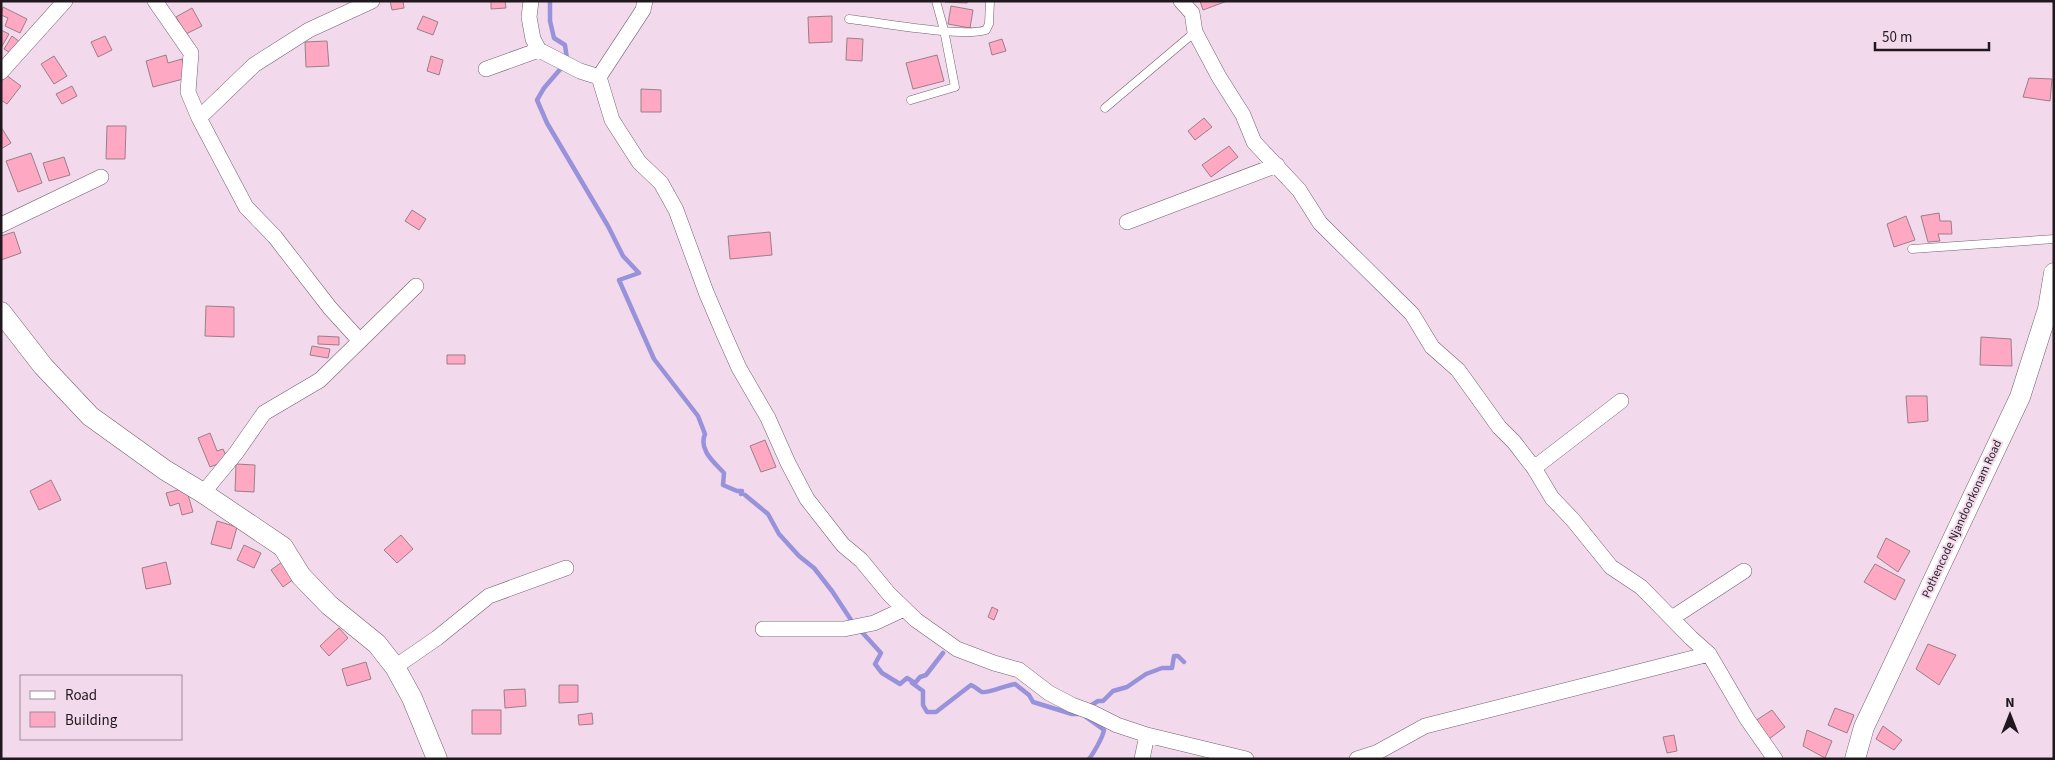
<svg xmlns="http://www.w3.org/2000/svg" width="2055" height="760" font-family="'Source Sans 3',sans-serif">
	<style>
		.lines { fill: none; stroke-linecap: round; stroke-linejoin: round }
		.stream { stroke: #9892db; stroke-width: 4.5 }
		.building { fill: #fea8c4; stroke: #9b7f87 }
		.service-casing { stroke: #74606f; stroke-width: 9 }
		.minor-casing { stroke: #74606f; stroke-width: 16 }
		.secondary-casing { stroke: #74606f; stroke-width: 21 }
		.service { stroke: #fff; stroke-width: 8 }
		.minor { stroke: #fff; stroke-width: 15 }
		.secondary { stroke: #fff; stroke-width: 20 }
		.labels { text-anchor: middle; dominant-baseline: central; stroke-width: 4; stroke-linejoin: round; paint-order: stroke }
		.street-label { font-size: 12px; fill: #20181e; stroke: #f2daec }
	</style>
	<rect width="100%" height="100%" fill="#f2daec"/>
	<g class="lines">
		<path class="stream" d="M 550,1 L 550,21 L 554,38 L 565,45 L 567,59
			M 563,66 L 544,88 L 537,100 L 547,123 L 608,226 L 623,256 L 639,273 L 619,280 L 654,359 L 698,416 L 705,434 C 698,450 715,463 724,473 L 723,485 L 737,491 L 742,491 L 741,494
			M 745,495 L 768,514 L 779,534 L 799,556 L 814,568 L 832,591 L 853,623
			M 860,630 L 881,653 L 875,664 L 882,673 L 900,684 L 907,678 L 915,683 L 920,677 L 926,675 L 943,653
			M 912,683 L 923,691 L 923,705 L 927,712 L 936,712 L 971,685 C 976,687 978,690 982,692 C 986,694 1007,685 1015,684 L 1029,695 L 1033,702 L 1072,714 L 1079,714
			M 1087,708 L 1098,701 L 1103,701 L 1113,691 L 1127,687 L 1146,674 L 1162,668 L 1172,668 L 1174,656 L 1178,656 L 1184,662
			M 1086,717 L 1104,730 C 1103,737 1093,754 1089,759"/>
	</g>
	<path class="building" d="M 390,1 L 403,1 L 404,8 L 392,10 Z
		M 491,1 L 505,1 L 506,8 L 491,9 Z
		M 945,1 L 968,1 L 967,3 L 945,2 Z
		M 1200,1 L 1227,1 L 1203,10 Z
		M 951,6 L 973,10 L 970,28 L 948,24 Z
		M 3,7 L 27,19 L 20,33 L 5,26 L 8,18 L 1,15 Z
		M 192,8 L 202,26 L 186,34 L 176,17 Z
		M 423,16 L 438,22 L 433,35 L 417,29 Z
		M 832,16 L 832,42 L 809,43 L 808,17 Z
		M 1,30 L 9,34 L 1,48 Z
		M 12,36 L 20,42 L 12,54 L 4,49 Z
		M 105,36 L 112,50 L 98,57 L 91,42 Z
		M 847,38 L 863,39 L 862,61 L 846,60 Z
		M 1002,39 L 1006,51 L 992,55 L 989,43 Z
		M 327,41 L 329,66 L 306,67 L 305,42 Z
		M 166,55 L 168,63 L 182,59 L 187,78 L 153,87 L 146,61 Z
		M 937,55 L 944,81 L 913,89 L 906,63 Z
		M 54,56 L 67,76 L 54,84 L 41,64 Z
		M 431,56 L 443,60 L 439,75 L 427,71 Z
		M 6,75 L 21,86 L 7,104 L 1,100 L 1,82 Z
		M 2029,78 L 2052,79 L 2050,101 L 2023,97 Z
		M 72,86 L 77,96 L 62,104 L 56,94 Z
		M 641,89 L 661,90 L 661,112 L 641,112 Z
		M 1204,118 L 1212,127 L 1195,140 L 1188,131 Z
		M 107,126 L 126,126 L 125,159 L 106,159 Z
		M 1,127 L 11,143 L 1,149 Z
		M 1229,146 L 1238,157 L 1211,177 L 1202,165 Z
		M 31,153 L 42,183 L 18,192 L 6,161 Z
		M 64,157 L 70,175 L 49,181 L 43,163 Z
		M 412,210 L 426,219 L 419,230 L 405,221 Z
		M 1939,213 L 1940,221 L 1951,221 L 1952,234 L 1938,234 L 1940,241 L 1928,242 L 1921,216 Z
		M 1906,216 L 1915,240 L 1894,247 L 1887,224 Z
		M 14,232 L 21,253 L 1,260 L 1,236 Z
		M 770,232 L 772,255 L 730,259 L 728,236 Z
		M 206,306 L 234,307 L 234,337 L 205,336 Z
		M 318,336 L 339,337 L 339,345 L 318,344 Z
		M 1981,337 L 2011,339 L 2012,366 L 1980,365 Z
		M 312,346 L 330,349 L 328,358 L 310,355 Z
		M 447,355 L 465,355 L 465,364 L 447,364 Z
		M 1906,396 L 1927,396 L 1928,421 L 1908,423 Z
		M 210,433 L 217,451 L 223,449 L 228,460 L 210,467 L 198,438 Z
		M 765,440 L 776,467 L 761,472 L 750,446 Z
		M 236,464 L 255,465 L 254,492 L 235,491 Z
		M 51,480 L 61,500 L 39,510 L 30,491 Z
		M 186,488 L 193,512 L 182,515 L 179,503 L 170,506 L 166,493 Z
		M 217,521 L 237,527 L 231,549 L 211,544 Z
		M 401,535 L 413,549 L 397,563 L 384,550 Z
		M 1886,538 L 1910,551 L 1898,572 L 1877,557 Z
		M 244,545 L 261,553 L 254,568 L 237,560 Z
		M 286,559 L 298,576 L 283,587 L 271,570 Z
		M 166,562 L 171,584 L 146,589 L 142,568 Z
		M 1875,564 L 1905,580 L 1895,600 L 1864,582 Z
		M 992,607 L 998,610 L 994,620 L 988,617 Z
		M 339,628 L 348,638 L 329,656 L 320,646 Z
		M 1928,644 L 1956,655 L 1939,685 L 1916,669 Z
		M 366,662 L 371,679 L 347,686 L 342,669 Z
		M 559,685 L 578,685 L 578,702 L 559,703 Z
		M 525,689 L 526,706 L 505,708 L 504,690 Z
		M 1835,708 L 1854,715 L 1847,733 L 1828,725 Z
		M 472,710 L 501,710 L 501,734 L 472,734 Z
		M 1772,710 L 1785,727 L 1769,739 L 1755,721 Z
		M 592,713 L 593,724 L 579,725 L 578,715 Z
		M 1883,726 L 1902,740 L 1894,750 L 1876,739 Z
		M 1807,730 L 1832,741 L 1825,758 L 1803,746 Z
		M 1674,735 L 1677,751 L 1667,753 L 1663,737 Z"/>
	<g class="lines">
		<g class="service-casing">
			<path id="service" d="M 849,19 C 878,22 962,38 986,30 L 989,24 L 990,1
				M 911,100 L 955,87 L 944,30 L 936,1
				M 1105,108 L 1195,32
				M 1912,249 L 2054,239"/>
		</g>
		<g class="minor-casing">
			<path id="minor" d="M 155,1 L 191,53 L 188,92 L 199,118 L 246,207 L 275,237 L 330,308 L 360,341
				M 531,1 L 529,17 L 533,39 L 539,50 L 580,71 L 599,77 L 612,120 L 639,162 L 661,183 L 676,210 L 706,292 L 723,332 L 739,368 L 768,418 L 788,463 L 807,499 L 843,545 L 861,560 L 889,594 L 916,620 L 957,649 L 994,663 L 1019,670 L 1049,693 L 1072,705 L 1091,712 L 1117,725 L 1147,735 L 1246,759
				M 1181,1 L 1192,13 L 1195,32 L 1219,77 L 1243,115 L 1254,142 L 1299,190 L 1320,223 L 1412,314 L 1432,347 L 1458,370 L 1499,427 L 1514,442 L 1534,468 L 1552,498 L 1573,520 L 1611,567 L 1641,587 L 1691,638 L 1709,654 L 1747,719 L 1775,759
				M 486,69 L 539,50
				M 1,72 L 65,1
				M 599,77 L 643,10 L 645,1
				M 199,118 L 254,65 L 309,30 L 372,1
				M 1127,222 L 1277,165
				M 1,225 L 101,177
				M 1534,468 L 1621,401
				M 203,493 L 236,453 L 264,413 L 320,380 L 416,286
				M 1672,618 L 1744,571
				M 763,629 L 844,629 L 874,623 L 904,609
				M 395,667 L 437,638 L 489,596 L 566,568
				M 1142,759 L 1147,735
				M 1357,759 L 1376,753 L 1425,726 L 1709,654"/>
		</g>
		<g class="secondary-casing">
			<path id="secondary" d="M 1,312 L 43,366 L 90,416 L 165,470 L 203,493 L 283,547 L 301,576 L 329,605 L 377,644 L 395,667 L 412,698 L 437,759
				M 1855,759 L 1864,727 L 2020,397 L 2048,309 L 2054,273"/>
		</g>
		<use href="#service" class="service"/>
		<use href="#minor" class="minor"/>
		<use href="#secondary" class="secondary"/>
	</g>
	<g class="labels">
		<g class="street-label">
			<text transform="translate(1962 519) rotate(-65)">Pothencode Njandoorkonam Road</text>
		</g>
	</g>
	<rect width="2055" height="760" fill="none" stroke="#20181e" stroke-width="5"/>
	<rect x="20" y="675" width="162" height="65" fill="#f2daec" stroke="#9e8c9a"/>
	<rect x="30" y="691" width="25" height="8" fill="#ffffff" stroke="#9e8c9a"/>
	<text x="65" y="700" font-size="15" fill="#20181e">Road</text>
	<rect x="30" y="712" width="25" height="15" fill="#fea8c4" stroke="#9e8c9a"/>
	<text x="65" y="725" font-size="15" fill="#20181e">Building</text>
	<g transform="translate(2010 715)" stroke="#f2daec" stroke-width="4" paint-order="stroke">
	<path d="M0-4L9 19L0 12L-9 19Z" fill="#20181e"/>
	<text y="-8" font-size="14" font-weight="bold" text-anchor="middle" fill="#20181e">N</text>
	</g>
	<path d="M1875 42v8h114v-8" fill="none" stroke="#20181e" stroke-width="2.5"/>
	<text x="1882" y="42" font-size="15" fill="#20181e" stroke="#f2daec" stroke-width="4" paint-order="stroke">50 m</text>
</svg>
